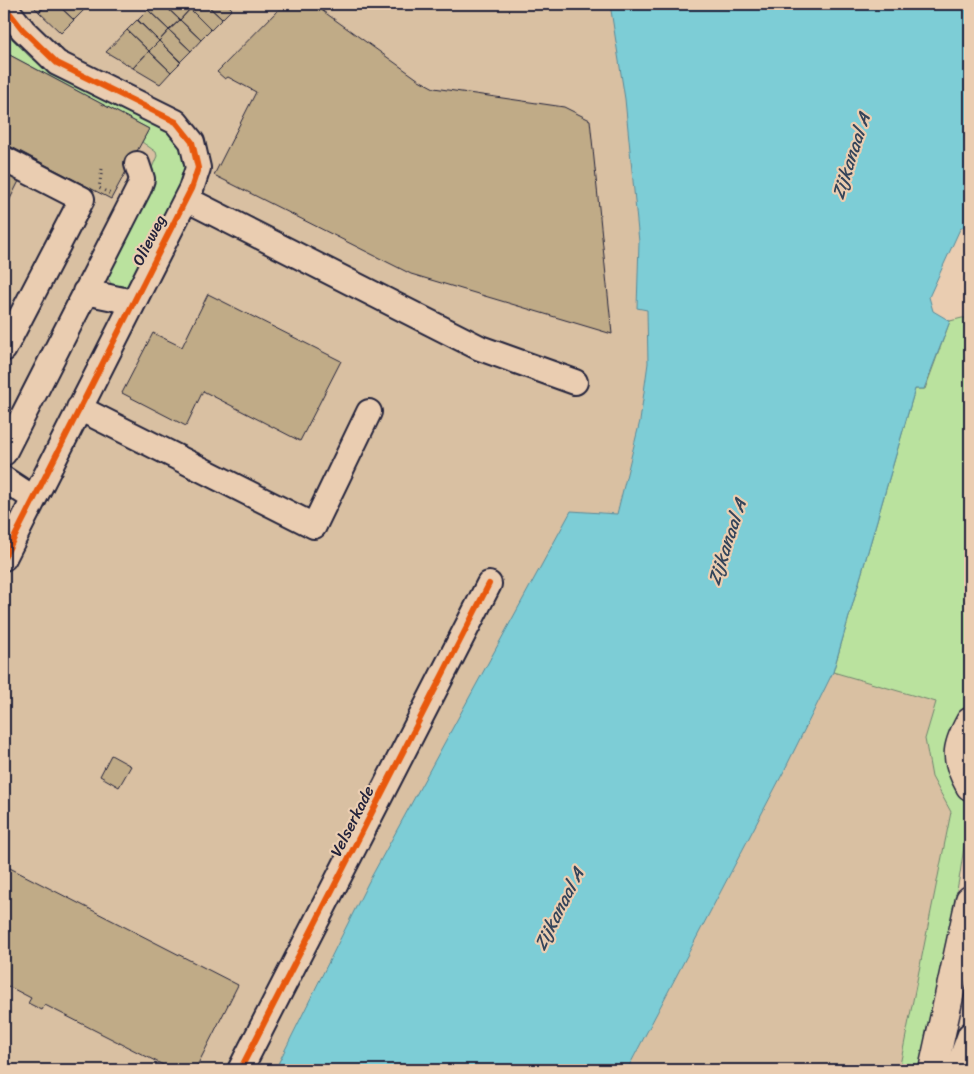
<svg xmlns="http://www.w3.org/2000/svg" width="974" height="1074" font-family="Sriracha,sans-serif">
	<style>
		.built { fill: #d9c0a2 }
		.green { fill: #bae29e; stroke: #6e826c }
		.water { fill: #7dcdd6; stroke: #598998 }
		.building { fill: #c0ab87; stroke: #22223b }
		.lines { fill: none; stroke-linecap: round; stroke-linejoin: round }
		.minor-casing { stroke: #22223b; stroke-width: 28 }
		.major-casing { stroke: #22223b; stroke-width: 31 }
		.path { stroke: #22223b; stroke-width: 3; stroke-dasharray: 1 4; stroke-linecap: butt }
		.minor { stroke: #eacdb1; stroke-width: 24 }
		.major { stroke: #eacdb1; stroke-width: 28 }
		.cycleway-casing { stroke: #eacdb1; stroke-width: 9 }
		.cycleway { stroke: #e8590c; stroke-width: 6 }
		.labels { text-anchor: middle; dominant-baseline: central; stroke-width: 4.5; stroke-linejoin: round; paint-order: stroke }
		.street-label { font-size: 16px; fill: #22223b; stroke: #eacdb1 }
		.water-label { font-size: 18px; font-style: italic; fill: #34445a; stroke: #eacdb1 }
	</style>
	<rect width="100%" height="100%" fill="#eacdb1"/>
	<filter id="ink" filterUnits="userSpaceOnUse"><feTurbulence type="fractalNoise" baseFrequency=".02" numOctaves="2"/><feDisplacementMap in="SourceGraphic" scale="10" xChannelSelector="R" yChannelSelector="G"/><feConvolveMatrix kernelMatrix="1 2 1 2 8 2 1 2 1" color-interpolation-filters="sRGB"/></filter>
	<g filter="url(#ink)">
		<path class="built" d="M 4,4 L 611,4 L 628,111 L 626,111 L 639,242 L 637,308 L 647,310 L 648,363 L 640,421 L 617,515 L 601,512 L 346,927 L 275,1070 L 4,1070 Z
			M 833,672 L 936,702 L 925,739 L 932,777 L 951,812 L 899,1070 L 627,1070 L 784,771 Z"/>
		<path class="green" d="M 4,31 L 31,58 L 178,136 L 188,168 L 128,285 C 118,289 109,286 107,274 L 157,156 L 156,152 L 142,142 L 149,129 L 4,52 Z
			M 962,318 L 970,318 L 969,812 L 960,874 L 923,1070 L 899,1070 L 951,812 L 932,777 L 925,739 L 936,702 L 833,672 L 915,389 L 925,389 L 950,321 Z"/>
		<path class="water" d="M 610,4 L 970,4 L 970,223 L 960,229 L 929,297 L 933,311 L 950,321 L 924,389 L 915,389 L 833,672 L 784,771 L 627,1070 L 275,1070 L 368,883 L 571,511 L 617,514 L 640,421 L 648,363 L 647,310 L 637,308 L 639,242 L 625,99 Z"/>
		<path class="building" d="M 31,4 L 48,4 L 39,12 Z
			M 48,4 L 57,4 L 74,20 L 61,33 L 39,12 Z
			M 57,4 L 79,4 L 84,10 L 74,20 Z
			M 154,4 L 163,4 L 180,20 L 169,30 L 148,10 Z
			M 163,4 L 185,4 L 190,9 L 180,20 Z
			M 195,4 L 206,4 L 222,19 L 211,30 L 190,9 Z
			M 206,4 L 227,4 L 232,9 L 222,19 Z
			M 284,4 L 313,4 L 419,80 L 434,88 L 564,107 L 590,120 L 612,334 L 411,274 L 214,175 L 256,92 L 228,77 L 225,79 L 217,72 Z
			M 190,9 L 211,30 L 201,40 L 180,20 Z
			M 148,10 L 169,30 L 159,41 L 138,20 Z
			M 137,20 L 159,41 L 149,51 L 127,30 Z
			M 180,20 L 201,40 L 191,51 L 169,30 Z
			M 127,30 L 149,51 L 133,68 L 106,52 Z
			M 169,30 L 191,51 L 180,62 L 159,41 Z
			M 159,41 L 181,62 L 171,72 L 149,51 Z
			M 149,51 L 171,72 L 160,84 L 133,68 Z
			M 4,52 L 149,129 L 111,199 L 4,143 Z
			M 4,165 L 22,175 L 4,211 Z
			M 208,294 L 341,361 L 300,441 L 203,391 L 186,426 L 122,393 L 153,333 L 182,347 Z
			M 111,755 L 131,766 L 119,787 L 100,776 Z
			M 4,865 L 238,985 L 195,1070 L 173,1070 L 45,1005 L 42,1010 L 28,1003 L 31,998 L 4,984 Z"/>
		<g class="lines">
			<g class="minor-casing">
				<path id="minor" d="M 4,6 L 23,30 L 57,63 L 176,122 L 192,142 L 198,168 L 191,189 L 4,558
					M 4,159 L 82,199 L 4,349
					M 186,199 L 480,348 L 575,382
					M 85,292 L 133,302
					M 79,408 L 314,526 L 369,412
					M 4,453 L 139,188 L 142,179 L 137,164
					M 4,479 L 33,498
					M 240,1070 L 489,584
					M 957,1070 L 970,1035"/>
			</g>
			<g class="major-casing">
				<path id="major" d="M 970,722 C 955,749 955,759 970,786
					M 933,1070 L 970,900"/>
			</g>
			<path class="path" d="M 102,169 L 99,188 L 111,194"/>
			<use href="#minor" class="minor"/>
			<use href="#major" class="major"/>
			<g class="cycleway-casing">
				<path id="cycleway" d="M 4,6 L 23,30 L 57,63 L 176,122 L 192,142 L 198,168 L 191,189 L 4,558
					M 240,1070 L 489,584"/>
			</g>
			<use href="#cycleway" class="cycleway"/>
		</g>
	</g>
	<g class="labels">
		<g class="street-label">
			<text transform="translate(149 240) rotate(-63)">Olieweg</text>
			<text transform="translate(352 821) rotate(-63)">Velserkade</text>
		</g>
		<g class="water-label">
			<text transform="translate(851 156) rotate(-72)">Zijkanaal A</text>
			<text transform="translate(727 542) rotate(-72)">Zijkanaal A</text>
			<text transform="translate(559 909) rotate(-63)">Zijkanaal A</text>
		</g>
	</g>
	<rect width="974" height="1074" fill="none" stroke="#eacdb1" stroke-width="20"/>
	<rect x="10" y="10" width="954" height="1054" fill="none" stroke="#22223b" stroke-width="2" filter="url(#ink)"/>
</svg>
